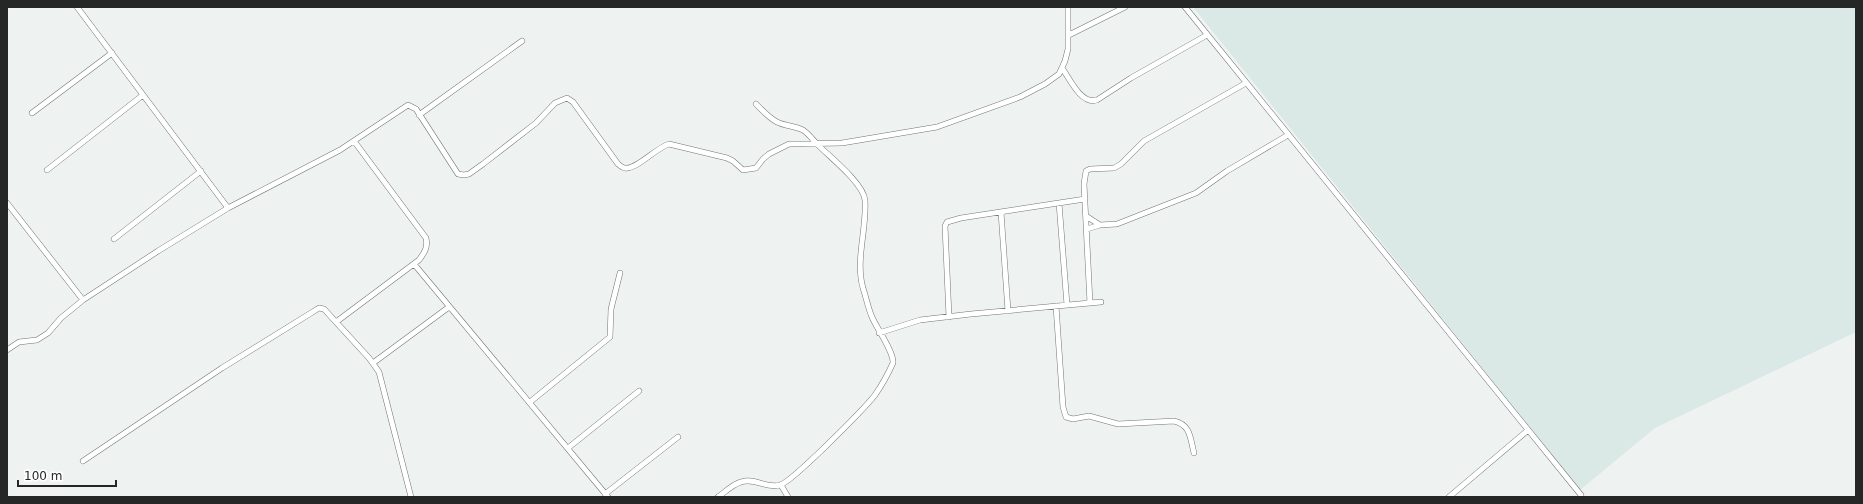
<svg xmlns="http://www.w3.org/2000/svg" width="1863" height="504" font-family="'DejaVu Sans',sans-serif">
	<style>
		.built { fill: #dae8e6 }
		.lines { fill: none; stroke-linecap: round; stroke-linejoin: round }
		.street-casing { stroke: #717575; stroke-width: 6 }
		.street { stroke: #fff; stroke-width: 5 }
	</style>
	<rect width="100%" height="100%" fill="#eef3f2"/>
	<path class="built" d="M 1193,7 L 1856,7 L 1856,332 L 1655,428 L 1580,490 Z"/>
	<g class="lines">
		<g class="street-casing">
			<path id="street" d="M 77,7 L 228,208
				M 1185,7 L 1581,495
				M 1069,35 L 1125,7
				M 1062,68 C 1070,79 1081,105 1097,100 L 1131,78 L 1207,35
				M 32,113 L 112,53
				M 419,115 L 522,41
				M 47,170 L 143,95
				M 7,203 L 83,300
				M 1059,203 L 1067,305
				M 1001,212 L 1008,311
				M 1086,216 L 1100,225
				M 1087,229 L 1100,225 L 1117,224 L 1196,193 L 1227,171 L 1288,135
				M 114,239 L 201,171
				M 414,264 L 608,497
				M 1090,303 L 1084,184 L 1086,171 L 1090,169 L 1114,168 L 1121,164 L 1144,141 L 1246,83
				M 1056,306 L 1063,407 L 1066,417 L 1073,419 L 1089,416 L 1118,424 L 1174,421 C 1191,425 1190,438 1194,453
				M 949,317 L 945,226 L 947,222 L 961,218 L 1085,199
				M 336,322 L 419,260 C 425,252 428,247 426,238 L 354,141
				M 879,333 L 920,320 L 971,314 L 1101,302
				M 7,350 L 19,342 L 37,340 L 48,333 L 61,318 L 83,300 L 158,251 L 228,208 L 340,150 L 408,105 L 416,109 L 458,174 L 464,175 L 469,174 L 483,164 L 536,123 L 555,103 L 567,98 L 573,102 L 618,164 C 621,166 623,169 627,168 C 638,168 656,148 669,144 L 727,158 L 733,161 L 743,170 L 756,168 L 763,159 L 769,154 L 789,144 L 842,143 L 937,127 L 1020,97 L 1045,84 L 1059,74 L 1065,61 L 1068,49 L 1068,7
				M 373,363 L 449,307
				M 530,402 L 610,337 L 611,309 L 620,273
				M 568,448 L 639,391
				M 83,461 L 222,368 L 311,313 L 319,308 L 324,309 L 369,358 L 379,372 L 411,497
				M 781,485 L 788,497
				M 605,494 L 678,437
				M 718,497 C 725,492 733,484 741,482 C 754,477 767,489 780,485 C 792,482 864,409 875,395 C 882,385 888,374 893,363 C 894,352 877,329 872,317 C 868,308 866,297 863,288 C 855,260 867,229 865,200 C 863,183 830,157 818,145 C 813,140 809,134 803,130 C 795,126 785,126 777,122 C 769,118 763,111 756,104
				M 1449,497 L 1527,431"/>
		</g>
		<use href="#street" class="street"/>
	</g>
	<rect width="1863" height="504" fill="none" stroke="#252727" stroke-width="16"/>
	<path d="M18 480v6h98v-6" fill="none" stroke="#252727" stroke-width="2"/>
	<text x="24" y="480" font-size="12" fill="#252727" stroke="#ffffff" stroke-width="3" paint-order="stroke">100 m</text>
</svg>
